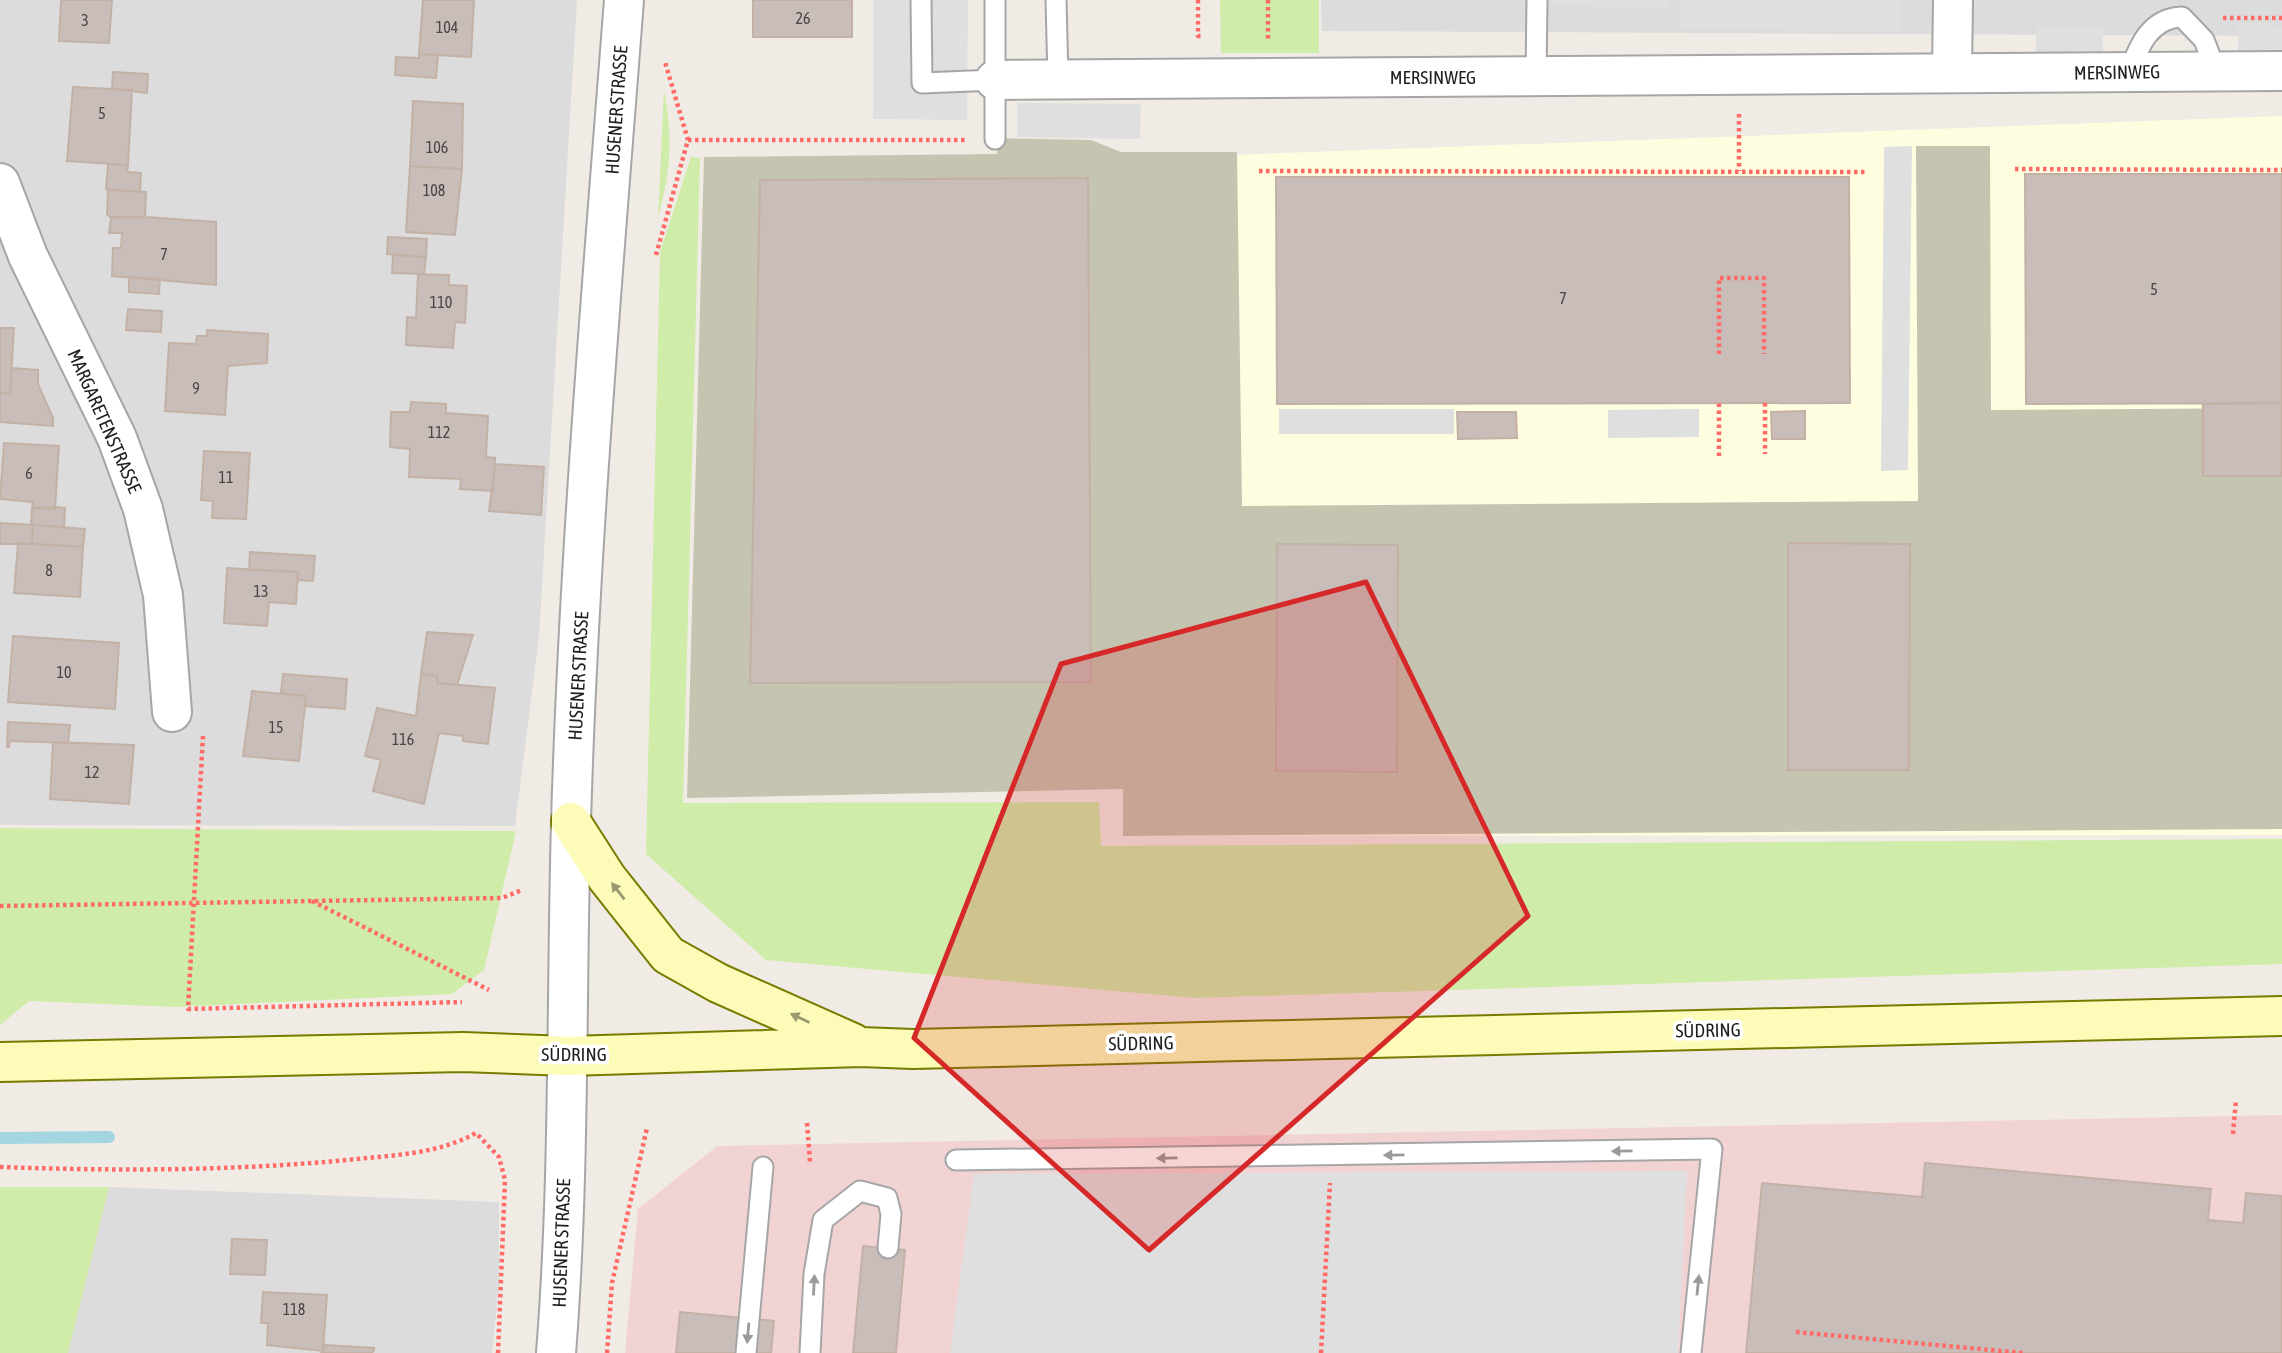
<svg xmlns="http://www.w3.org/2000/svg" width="2282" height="1353" font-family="'Asap Condensed',sans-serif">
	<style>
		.residential { fill: #dddcdc }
		.commercial { fill: #f2d3d4 }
		.education { fill: #fffddf }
		.construction { fill: #c5c4b0 }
		.grass { fill: #cfeca8 }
		.parking { fill: #dfdfdf }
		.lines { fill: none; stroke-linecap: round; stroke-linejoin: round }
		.stream { stroke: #a3d6e0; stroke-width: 12 }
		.building { fill: #c8bdb8; stroke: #c3b1a6; stroke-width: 2 }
		.lane-casing { stroke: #a6a6a6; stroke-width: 23 }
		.street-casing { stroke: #a6a6a6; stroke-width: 42 }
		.secondary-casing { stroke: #777c00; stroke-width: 42 }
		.path { stroke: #ff6b67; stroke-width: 4.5; stroke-dasharray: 3.5 3.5; stroke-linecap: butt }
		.lane { stroke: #fff; stroke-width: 19 }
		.street { stroke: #fff; stroke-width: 38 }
		.secondary { stroke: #fcfbb7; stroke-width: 38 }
		.oneway { fill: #999873 }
		.oneway2 { fill: #9a9a9a }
		.marked { fill: #d62828; fill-opacity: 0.2; stroke: #d62828; stroke-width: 5; stroke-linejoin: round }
		.labels { text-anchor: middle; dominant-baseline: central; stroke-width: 7; stroke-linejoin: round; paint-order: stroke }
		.number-label { font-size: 16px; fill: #494645 }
		.street-label { font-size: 19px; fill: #1f1f1f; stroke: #fff }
	</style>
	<rect width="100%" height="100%" fill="#f0ebe5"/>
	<path class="residential" d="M 0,0 L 577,0 L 539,636 L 515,826 L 0,825 Z
		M 1321,0 L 2282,0 L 2282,36 L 1322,31 Z
		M 109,1187 L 499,1202 L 499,1284 L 492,1353 L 68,1353 Z"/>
	<path class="commercial" d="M 2282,1115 L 2282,1353 L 625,1353 L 638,1209 L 717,1146 Z"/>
	<path class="education" d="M 2282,116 L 2282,835 L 1123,836 L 1124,159 Z"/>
	<path class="construction" d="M 998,138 L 1091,140 L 1121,152 L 1237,152 L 1242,506 L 1918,501 L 1916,146 L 1990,146 L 1991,410 L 2282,408 L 2282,829 L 1123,836 L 1123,789 L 687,798 L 704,157 L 997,154 Z"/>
	<path class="grass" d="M 1220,0 L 1319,0 L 1319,53 L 1221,53 Z
		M 664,90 C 673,138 671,170 658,218 Z
		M 691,157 L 700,158 L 683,803 L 1099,802 L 1101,846 L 2282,839 L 2282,964 L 1195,998 L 766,960 L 646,854 L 660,252 Z
		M 0,828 L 516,831 L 484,970 L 452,994 L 175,1007 L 29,1001 L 0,1025 Z
		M 0,1187 L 109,1187 L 68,1353 L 0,1353 Z"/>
	<path class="parking" d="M 873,0 L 968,0 L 967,120 L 873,119 Z
		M 1554,0 L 1669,0 L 1669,9 L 1554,5 Z
		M 1680,0 L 1901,0 L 1900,32 L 1680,29 Z
		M 2238,25 L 2282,26 L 2282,54 L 2238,53 Z
		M 2036,26 L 2103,27 L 2103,56 L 2036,54 Z
		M 1017,103 L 1141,104 L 1140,139 L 1017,137 Z
		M 1912,146 L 1908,470 L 1881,471 L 1884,147 Z
		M 1279,409 L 1454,409 L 1454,434 L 1279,434 Z
		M 1699,409 L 1699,437 L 1608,438 L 1608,410 Z
		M 1687,1171 L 1678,1353 L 950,1353 L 974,1174 Z"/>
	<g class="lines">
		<path class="stream" d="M 0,1138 L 109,1137"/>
	</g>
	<path class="building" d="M 61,0 L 112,0 L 109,43 L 59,41 Z
		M 423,0 L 474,0 L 471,57 L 419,54 Z
		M 753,0 L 852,0 L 852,37 L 753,37 Z
		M 419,54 L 438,55 L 436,78 L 395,75 L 396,57 L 419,58 Z
		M 113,72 L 148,74 L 147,93 L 112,89 Z
		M 73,87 L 132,90 L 128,165 L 67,161 Z
		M 413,101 L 463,104 L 462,169 L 410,166 Z
		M 108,164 L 128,165 L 127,172 L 141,173 L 140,192 L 106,189 Z
		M 410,166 L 462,169 L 455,235 L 406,232 Z
		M 2025,174 L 2282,174 L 2282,403 L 2026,404 Z
		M 1276,177 L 1849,177 L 1850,403 L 1277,404 Z
		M 1088,178 L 1091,682 L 750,683 L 760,180 Z
		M 108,190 L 146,192 L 145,217 L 110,217 L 107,214 Z
		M 145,217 L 216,222 L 216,285 L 112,276 L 113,248 L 121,248 L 122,233 L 109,233 L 111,218 Z
		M 388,237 L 427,239 L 426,257 L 387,254 Z
		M 393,255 L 426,257 L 424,274 L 392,273 Z
		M 418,274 L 449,275 L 449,285 L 467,286 L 465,323 L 455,322 L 453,348 L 406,345 L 407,317 L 416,318 Z
		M 129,277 L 160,279 L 159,294 L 129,292 Z
		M 128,309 L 162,311 L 161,332 L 126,330 Z
		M 0,328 L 14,328 L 10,394 L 0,393 Z
		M 207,330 L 268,334 L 267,363 L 228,366 L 225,415 L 165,411 L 169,343 L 196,344 L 197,336 L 207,336 Z
		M 12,368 L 38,370 L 38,384 L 53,418 L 53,426 L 0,422 L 0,393 L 10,394 Z
		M 411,402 L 446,404 L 446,413 L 488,416 L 486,457 L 495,458 L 493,491 L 460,489 L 461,479 L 409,477 L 410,449 L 390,447 L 391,412 L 410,412 Z
		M 2282,403 L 2282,476 L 2203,476 L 2203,404 Z
		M 1805,411 L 1805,439 L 1772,439 L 1771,412 Z
		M 1457,412 L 1516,412 L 1517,438 L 1458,439 Z
		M 4,443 L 59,446 L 55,509 L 32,508 L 33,502 L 0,499 Z
		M 204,451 L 250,453 L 246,519 L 212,518 L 213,501 L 201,500 Z
		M 495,464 L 544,467 L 541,515 L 489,511 Z
		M 55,507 L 65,508 L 64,527 L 31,525 L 32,508 Z
		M 0,523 L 33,525 L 32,544 L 0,544 Z
		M 33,525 L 85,529 L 83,547 L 32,544 Z
		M 18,543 L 83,547 L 80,597 L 14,593 Z
		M 1788,543 L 1910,544 L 1909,770 L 1788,770 Z
		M 1277,544 L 1398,545 L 1397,772 L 1276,771 Z
		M 250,552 L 315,556 L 313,581 L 298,580 L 298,572 L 249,570 Z
		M 227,568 L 298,572 L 296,604 L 269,602 L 267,626 L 224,623 Z
		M 427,632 L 473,635 L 457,685 L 437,683 L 437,676 L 421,674 Z
		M 13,636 L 119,643 L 115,709 L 8,702 Z
		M 283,674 L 347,679 L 345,709 L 305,706 L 306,696 L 281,693 Z
		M 421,674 L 437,676 L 437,683 L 495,688 L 488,744 L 463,741 L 463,736 L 439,733 L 424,804 L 373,791 L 381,760 L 365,756 L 377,708 L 416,716 Z
		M 252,691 L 306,696 L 299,761 L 243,756 Z
		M 8,722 L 70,725 L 68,743 L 10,741 L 9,747 L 7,747 Z
		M 53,742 L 134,745 L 129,804 L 50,799 Z
		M 1925,1163 L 2211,1189 L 2208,1220 L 2243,1223 L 2246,1193 L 2282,1196 L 2282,1353 L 1746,1353 L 1762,1183 L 1922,1197 Z
		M 232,1239 L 267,1240 L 265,1275 L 230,1274 Z
		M 863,1246 L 905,1250 L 896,1353 L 853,1353 Z
		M 263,1292 L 327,1295 L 323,1351 L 267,1345 L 268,1323 L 261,1323 Z
		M 680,1312 L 774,1321 L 771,1353 L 676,1353 Z
		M 325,1345 L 374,1348 L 374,1350 L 372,1353 L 321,1353 Z"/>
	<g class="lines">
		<g class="lane-casing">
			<path id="lane" d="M 921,0 L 922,83 L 995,80
				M 1056,0 L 1058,79
				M 2129,72 C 2139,46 2150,18 2182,17 L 2204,40 L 2216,71
				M 1536,76 L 1537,0
				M 995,139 L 995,0
				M 956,1160 L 1712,1149 L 1691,1353
				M 746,1353 L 763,1167
				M 810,1353 L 814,1274 L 823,1220 L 860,1191 L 887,1198 L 891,1214 L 888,1248"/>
		</g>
		<g class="street-casing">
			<path id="street" d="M 1952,73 L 1953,0
				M 995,80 L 2282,71
				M 0,183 L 28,256 L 117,438 L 143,509 L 163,595 L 172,712
				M 556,1353 C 570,1177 566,999 571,822 C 579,548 603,273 624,0"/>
		</g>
		<g class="secondary-casing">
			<path id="secondary" d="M 571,822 L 607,878 L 668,955 L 718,983 L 853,1043
				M 0,1062 L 463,1052 L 568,1056 L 861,1047 L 913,1049 L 2282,1016"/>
		</g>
		<path class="path" d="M 1198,0 L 1198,36 L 1201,36
			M 1268,0 L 1268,41
			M 2223,18 L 2282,18
			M 1739,114 L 1739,171
			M 688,140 L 967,140
			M 2015,169 L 2282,170
			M 1259,171 L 1868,172
			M 656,255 L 688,140 L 665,62
			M 1719,354 L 1719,278 L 1764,278 L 1764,354
			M 1765,403 L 1765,454
			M 1719,456 L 1719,403
			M 203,736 L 188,1009 L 462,1002
			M 312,901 L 489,990
			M 0,906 L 502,898 L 522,890
			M 807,1123 L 810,1162
			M 2233,1134 L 2236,1100
			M 0,1167 C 116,1171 231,1171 347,1160 C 392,1155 436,1155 476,1133 L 499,1157 L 505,1180 L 498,1353
			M 1796,1332 L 2023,1353
			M 607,1353 L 612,1283 L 647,1128
			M 1321,1353 L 1330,1183"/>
		<use href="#lane" class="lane"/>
		<use href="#street" class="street"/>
		<use href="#secondary" class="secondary"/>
	</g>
	<defs><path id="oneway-solid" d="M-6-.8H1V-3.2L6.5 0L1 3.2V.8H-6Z" transform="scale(1.75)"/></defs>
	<g class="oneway">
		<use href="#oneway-solid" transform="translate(618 891) rotate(-128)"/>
		<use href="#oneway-solid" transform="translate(800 1018) rotate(-155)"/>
	</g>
	<g class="oneway2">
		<use href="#oneway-solid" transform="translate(1622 1151) rotate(179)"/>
		<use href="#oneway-solid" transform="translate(1394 1155) rotate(179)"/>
		<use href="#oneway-solid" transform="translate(1167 1158) rotate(179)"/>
		<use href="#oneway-solid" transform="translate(814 1285) rotate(-87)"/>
		<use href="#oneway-solid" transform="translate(1698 1285) rotate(-84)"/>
		<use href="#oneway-solid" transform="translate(748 1333) rotate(95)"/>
	</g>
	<path class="marked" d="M 1366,582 L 1528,916 L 1149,1250 L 914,1038 L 1061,664 Z"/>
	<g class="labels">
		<g class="number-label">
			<text x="803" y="18">26</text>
			<text x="85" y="20">3</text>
			<text x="447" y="27">104</text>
			<text x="102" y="113">5</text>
			<text x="437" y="147">106</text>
			<text x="434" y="190">108</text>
			<text x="164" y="254">7</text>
			<text x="2154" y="289">5</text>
			<text x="1563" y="298">7</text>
			<text x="441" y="302">110</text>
			<text x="196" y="388">9</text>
			<text x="439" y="432">112</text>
			<text x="29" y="473">6</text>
			<text x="226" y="477">11</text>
			<text x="49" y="570">8</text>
			<text x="261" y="591">13</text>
			<text x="64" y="672">10</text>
			<text x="276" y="727">15</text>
			<text x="403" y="739">116</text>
			<text x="92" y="772">12</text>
			<text x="294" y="1309">118</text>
		</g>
		<g class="street-label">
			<text transform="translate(2117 72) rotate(-1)">MERSINWEG</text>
			<text x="1433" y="77">MERSINWEG</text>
			<text transform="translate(616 110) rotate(-86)">HUSENER STRASSE</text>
			<text transform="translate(105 421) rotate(66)">MARGARETENSTRASSE</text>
			<text transform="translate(578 676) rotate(-87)">HUSENER STRASSE</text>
			<text transform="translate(1708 1030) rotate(-1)">SÜDRING</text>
			<text transform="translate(1141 1043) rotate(-1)">SÜDRING</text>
			<text x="574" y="1054">SÜDRING</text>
			<text transform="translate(561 1243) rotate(-88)">HUSENER STRASSE</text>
		</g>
	</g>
</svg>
